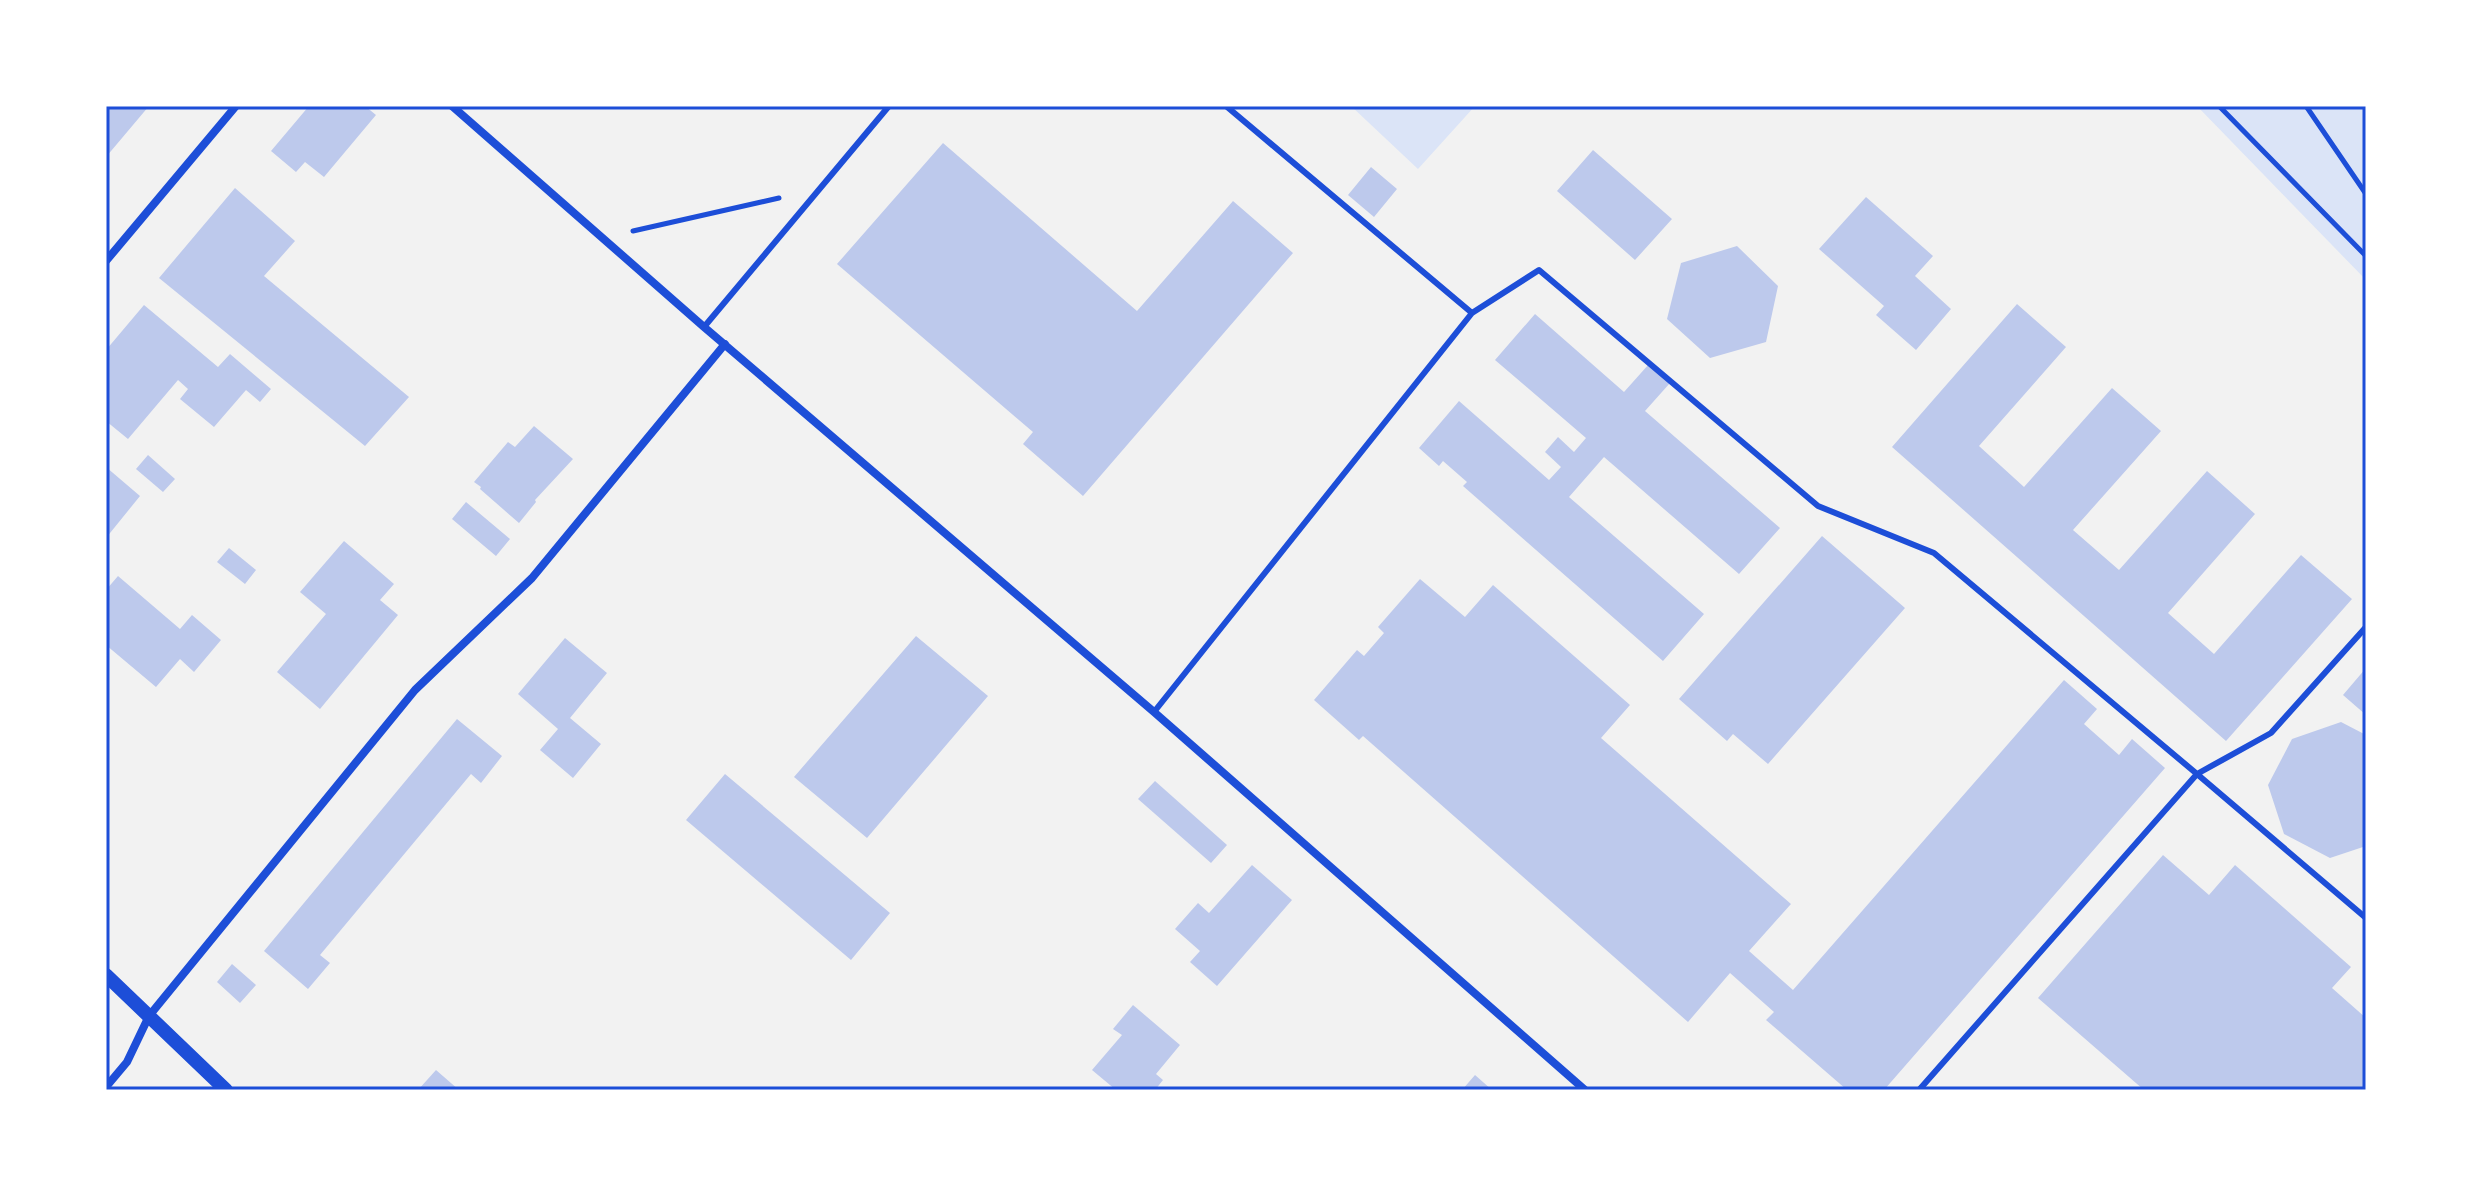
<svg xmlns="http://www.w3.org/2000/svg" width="2472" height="1196" font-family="'DejaVu Sans',sans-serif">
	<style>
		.green { fill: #dbe4f7 }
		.building { fill: #bdc9ec }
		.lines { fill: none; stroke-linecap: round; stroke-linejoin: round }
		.path { stroke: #1d4ed8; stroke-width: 5 }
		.service { stroke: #1d4ed8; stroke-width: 6 }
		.minor { stroke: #1d4ed8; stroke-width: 8 }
		.tertiary { stroke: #1d4ed8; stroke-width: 14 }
		.neatline { fill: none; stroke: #1d4ed8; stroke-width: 3 }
	</style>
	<rect width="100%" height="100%" fill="#f2f2f2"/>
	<path class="green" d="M 1351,106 L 1475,106 L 1418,169 Z
		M 2197,106 L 2366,106 L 2366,280 Z"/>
	<path class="building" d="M 106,106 L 149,106 L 106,157 Z
		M 309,106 L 365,106 L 376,115 L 324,177 L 305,162 L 296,172 L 271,151 Z
		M 943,143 L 1137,311 L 1233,201 L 1293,253 L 1083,496 L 1023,444 L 1033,432 L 837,264 Z
		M 1593,150 L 1672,219 L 1635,260 L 1557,191 Z
		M 1371,167 L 1397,189 L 1374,217 L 1348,195 Z
		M 235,188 L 295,241 L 264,276 L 409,397 L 365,446 L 159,278 Z
		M 1866,197 L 1933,256 L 1915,276 L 1951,309 L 1916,350 L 1876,315 L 1884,306 L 1819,249 Z
		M 1737,246 L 1778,286 L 1766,342 L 1710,358 L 1667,319 L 1681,263 Z
		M 2017,304 L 2066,347 L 1979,446 L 2024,487 L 2112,388 L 2161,431 L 2073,530 L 2119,570 L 2207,471 L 2255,514 L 2168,613 L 2214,654 L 2301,555 L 2352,599 L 2226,741 L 1892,447 Z
		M 144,305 L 218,367 L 230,354 L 271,389 L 260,402 L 246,390 L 214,427 L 180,399 L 188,389 L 178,380 L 128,439 L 106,421 L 106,350 Z
		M 1535,314 L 1624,392 L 1649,364 L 1670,383 L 1645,411 L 1780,528 L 1739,574 L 1604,457 L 1569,497 L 1704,614 L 1663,661 L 1463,486 L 1467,482 L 1443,461 L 1439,466 L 1419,448 L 1459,401 L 1549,480 L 1561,467 L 1545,452 L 1558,437 L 1574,452 L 1586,438 L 1495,360 Z
		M 534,426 L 573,459 L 535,500 L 536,502 L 519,523 L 480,489 L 481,487 L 474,482 L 508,442 L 515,447 Z
		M 148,455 L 175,479 L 163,492 L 136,469 Z
		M 106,467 L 140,496 L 106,538 Z
		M 466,502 L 510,539 L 496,556 L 452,519 Z
		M 1822,536 L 1905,608 L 1768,764 L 1733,734 L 1727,741 L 1679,699 Z
		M 344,541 L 394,584 L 380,600 L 398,615 L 320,709 L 277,672 L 326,614 L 300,592 Z
		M 229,548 L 256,570 L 245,584 L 217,562 Z
		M 118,576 L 180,629 L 192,615 L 221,640 L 194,672 L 180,659 L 156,687 L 106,645 L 106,590 Z
		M 1420,579 L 1465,617 L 1493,585 L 1630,705 L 1601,738 L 1791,904 L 1749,951 L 1793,990 L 2064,680 L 2097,709 L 2084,724 L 2119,755 L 2132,739 L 2165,768 L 1884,1090 L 1847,1090 L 1766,1020 L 1774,1012 L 1730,973 L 1688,1022 L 1363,736 L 1359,740 L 1314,700 L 1357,650 L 1364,656 L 1384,633 L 1378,627 Z
		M 916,636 L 988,696 L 867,838 L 794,777 Z
		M 565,638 L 607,673 L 570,718 L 601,744 L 573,778 L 540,750 L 558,729 L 518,694 Z
		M 2366,668 L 2366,715 L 2343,695 Z
		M 457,719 L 502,756 L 481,783 L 471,774 L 320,955 L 330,963 L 308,989 L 264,951 Z
		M 2341,722 L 2366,735 L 2366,846 L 2330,858 L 2284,834 L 2268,785 L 2292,739 Z
		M 725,774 L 890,913 L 851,960 L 686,820 Z
		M 1155,781 L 1227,845 L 1211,863 L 1138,799 Z
		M 2163,855 L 2209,895 L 2235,865 L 2351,967 L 2332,988 L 2366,1018 L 2366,1090 L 2144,1090 L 2038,998 Z
		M 1252,865 L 1292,900 L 1217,986 L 1190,962 L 1200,951 L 1175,929 L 1198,903 L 1209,913 Z
		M 232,964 L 256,985 L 240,1003 L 217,982 Z
		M 1133,1005 L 1180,1045 L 1156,1074 L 1163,1080 L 1155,1090 L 1116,1090 L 1092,1070 L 1122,1035 L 1113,1029 Z
		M 436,1070 L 459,1090 L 418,1090 Z
		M 1475,1075 L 1492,1090 L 1462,1090 Z"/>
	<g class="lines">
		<path class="path" d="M 2219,106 L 2366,256
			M 2306,106 L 2366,194
			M 633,231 L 779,198"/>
		<path class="service" d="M 1226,106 L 1472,313
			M 704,327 L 889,106
			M 2366,627 L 2271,733 L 2197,774 L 2366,918
			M 1154,712 L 1472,313 L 1539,270 L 1818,506 L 1934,553 L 2197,774 L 1919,1090"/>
		<path class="minor" d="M 452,106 L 704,327 L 1154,712 L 1585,1090
			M 106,261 L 236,106
			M 106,1087 L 127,1062 L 149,1016 L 415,690 L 532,578 L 725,344"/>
		<path class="tertiary" d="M 106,975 L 226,1090"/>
	</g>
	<rect width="2472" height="1196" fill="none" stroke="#ffffff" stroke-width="216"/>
	<rect x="108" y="108" width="2256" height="980" class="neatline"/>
</svg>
